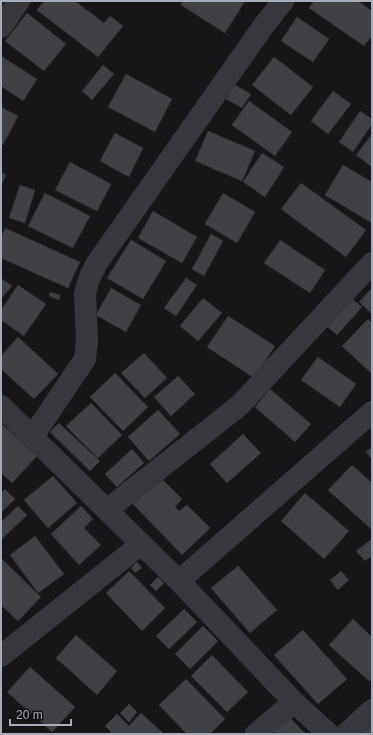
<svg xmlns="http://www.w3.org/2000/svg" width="373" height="735" font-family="Arial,sans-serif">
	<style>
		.building { fill: #404145; stroke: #303034 }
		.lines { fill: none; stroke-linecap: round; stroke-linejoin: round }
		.minor { stroke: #37383d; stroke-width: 22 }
	</style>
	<rect width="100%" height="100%" fill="#161618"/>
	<path class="building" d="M 44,1 L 75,1 L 104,23 L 110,16 L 123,26 L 98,57 L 37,10 Z
		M 183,1 L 245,1 L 225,33 L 181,5 Z
		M 314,1 L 358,1 L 372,11 L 372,36 L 364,46 L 309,8 Z
		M 27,13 L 66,44 L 44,71 L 5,41 Z
		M 297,17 L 329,39 L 313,62 L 281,41 Z
		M 1,56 L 37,79 L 23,101 L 1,86 Z
		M 274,57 L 313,87 L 291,115 L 252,85 Z
		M 103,65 L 114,74 L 92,100 L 82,91 Z
		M 126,74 L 172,99 L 155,132 L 108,107 Z
		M 235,85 L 251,94 L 242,108 L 226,99 Z
		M 333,91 L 351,104 L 328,134 L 311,121 Z
		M 249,101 L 292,132 L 275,156 L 232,125 Z
		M 1,107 L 18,116 L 3,145 L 1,144 Z
		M 360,111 L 372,119 L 372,124 L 353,152 L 339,142 Z
		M 208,131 L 255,151 L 242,181 L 195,161 Z
		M 115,133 L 143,148 L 129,177 L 100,161 Z
		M 372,134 L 372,167 L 356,155 Z
		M 262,153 L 284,167 L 265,197 L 243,182 Z
		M 70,162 L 111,184 L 97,211 L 55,190 Z
		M 343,165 L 372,182 L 372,223 L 325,195 Z
		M 1,172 L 6,175 L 1,185 Z
		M 301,183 L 366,230 L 346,257 L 281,209 Z
		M 20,185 L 35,190 L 25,223 L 9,218 Z
		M 45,193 L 90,216 L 73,248 L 28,226 Z
		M 223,193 L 255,212 L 237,243 L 205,224 Z
		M 153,211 L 197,237 L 182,263 L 138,238 Z
		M 5,228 L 80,262 L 68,288 L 1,258 L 1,237 Z
		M 211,234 L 223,241 L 204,276 L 192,269 Z
		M 131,240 L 166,261 L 143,299 L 107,278 Z
		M 280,240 L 325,270 L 310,293 L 264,263 Z
		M 1,278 L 12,286 L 1,299 Z
		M 186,278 L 197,285 L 176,316 L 164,308 Z
		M 18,285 L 46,304 L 24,336 L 1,320 L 1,310 Z
		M 111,288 L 141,305 L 126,332 L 96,315 Z
		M 372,288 L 372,314 L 359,302 Z
		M 50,292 L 60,295 L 59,300 L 49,296 Z
		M 349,296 L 362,307 L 337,335 L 324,324 Z
		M 203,298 L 222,313 L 198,341 L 180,326 Z
		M 228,316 L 275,346 L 254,378 L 207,347 Z
		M 368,319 L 372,323 L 372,374 L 342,346 Z
		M 18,337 L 58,374 L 34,399 L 1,369 L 1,356 Z
		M 144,353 L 167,378 L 145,398 L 121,373 Z
		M 318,357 L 356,384 L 340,407 L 301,380 Z
		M 115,373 L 148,407 L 123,431 L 90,397 Z
		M 178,376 L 195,394 L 171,416 L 154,397 Z
		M 270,389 L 311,424 L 295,442 L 255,407 Z
		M 91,403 L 122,435 L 98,458 L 66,426 Z
		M 158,410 L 180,434 L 149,461 L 128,437 Z
		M 1,423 L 37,456 L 12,483 L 1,473 Z
		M 59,423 L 100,461 L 90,471 L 50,432 Z
		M 243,434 L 261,453 L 227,483 L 210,464 Z
		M 372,447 L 372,459 L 366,452 Z
		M 132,449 L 144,463 L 117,487 L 105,474 Z
		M 352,465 L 372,483 L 372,530 L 328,490 Z
		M 53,476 L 77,503 L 48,528 L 24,500 Z
		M 161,478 L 182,499 L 175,507 L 179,511 L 187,505 L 210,528 L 182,555 L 133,504 Z
		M 5,489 L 15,499 L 1,513 L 1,493 Z
		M 305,493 L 349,531 L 324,559 L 281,521 Z
		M 18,506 L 27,515 L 1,540 L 1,522 Z
		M 81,506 L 93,519 L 84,528 L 101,545 L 79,565 L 51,534 Z
		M 35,536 L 64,574 L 38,593 L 10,555 Z
		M 372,539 L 372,556 L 365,561 L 356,551 Z
		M 1,558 L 41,597 L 18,621 L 1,605 Z
		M 137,562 L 142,568 L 135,573 L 131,568 Z
		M 238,566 L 277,610 L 250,633 L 211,588 Z
		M 129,571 L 165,608 L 142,631 L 106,593 Z
		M 341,571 L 349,580 L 338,590 L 330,580 Z
		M 158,577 L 164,583 L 156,591 L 150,585 Z
		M 184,609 L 197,622 L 169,649 L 156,636 Z
		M 353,619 L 372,637 L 372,678 L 369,681 L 329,645 Z
		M 203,626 L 218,641 L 190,669 L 175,654 Z
		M 303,630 L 347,679 L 318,704 L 274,655 Z
		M 76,635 L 117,671 L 97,695 L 56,658 Z
		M 212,655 L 248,692 L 227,712 L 191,676 Z
		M 30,667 L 75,707 L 52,732 L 7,692 Z
		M 186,679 L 225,719 L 210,734 L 187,734 L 159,705 Z
		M 129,704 L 137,712 L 129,722 L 120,713 Z
		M 284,712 L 306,734 L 277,734 L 269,727 Z
		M 141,713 L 164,734 L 113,734 L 105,726 L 117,714 L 129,726 Z
		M 372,725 L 372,734 L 362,734 Z"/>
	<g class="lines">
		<path class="minor" d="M 1,27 L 19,1
			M 1,406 L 179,581 L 294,702 L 329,734
			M 33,436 L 85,359 L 87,341 L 85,294 L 89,279 L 97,263 L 262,28 L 283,1
			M 107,510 L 240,405 L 372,263
			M 179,581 L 372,412
			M 1,656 L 140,545
			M 256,734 L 294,702
			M 346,734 L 372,710"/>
	</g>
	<rect width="373" height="735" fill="none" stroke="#a8adb8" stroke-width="4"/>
	<path d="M10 719v6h61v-6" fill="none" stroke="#a8adb8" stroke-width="2"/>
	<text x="16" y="719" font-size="12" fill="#a8adb8" stroke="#111113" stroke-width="3" paint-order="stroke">20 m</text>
</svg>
